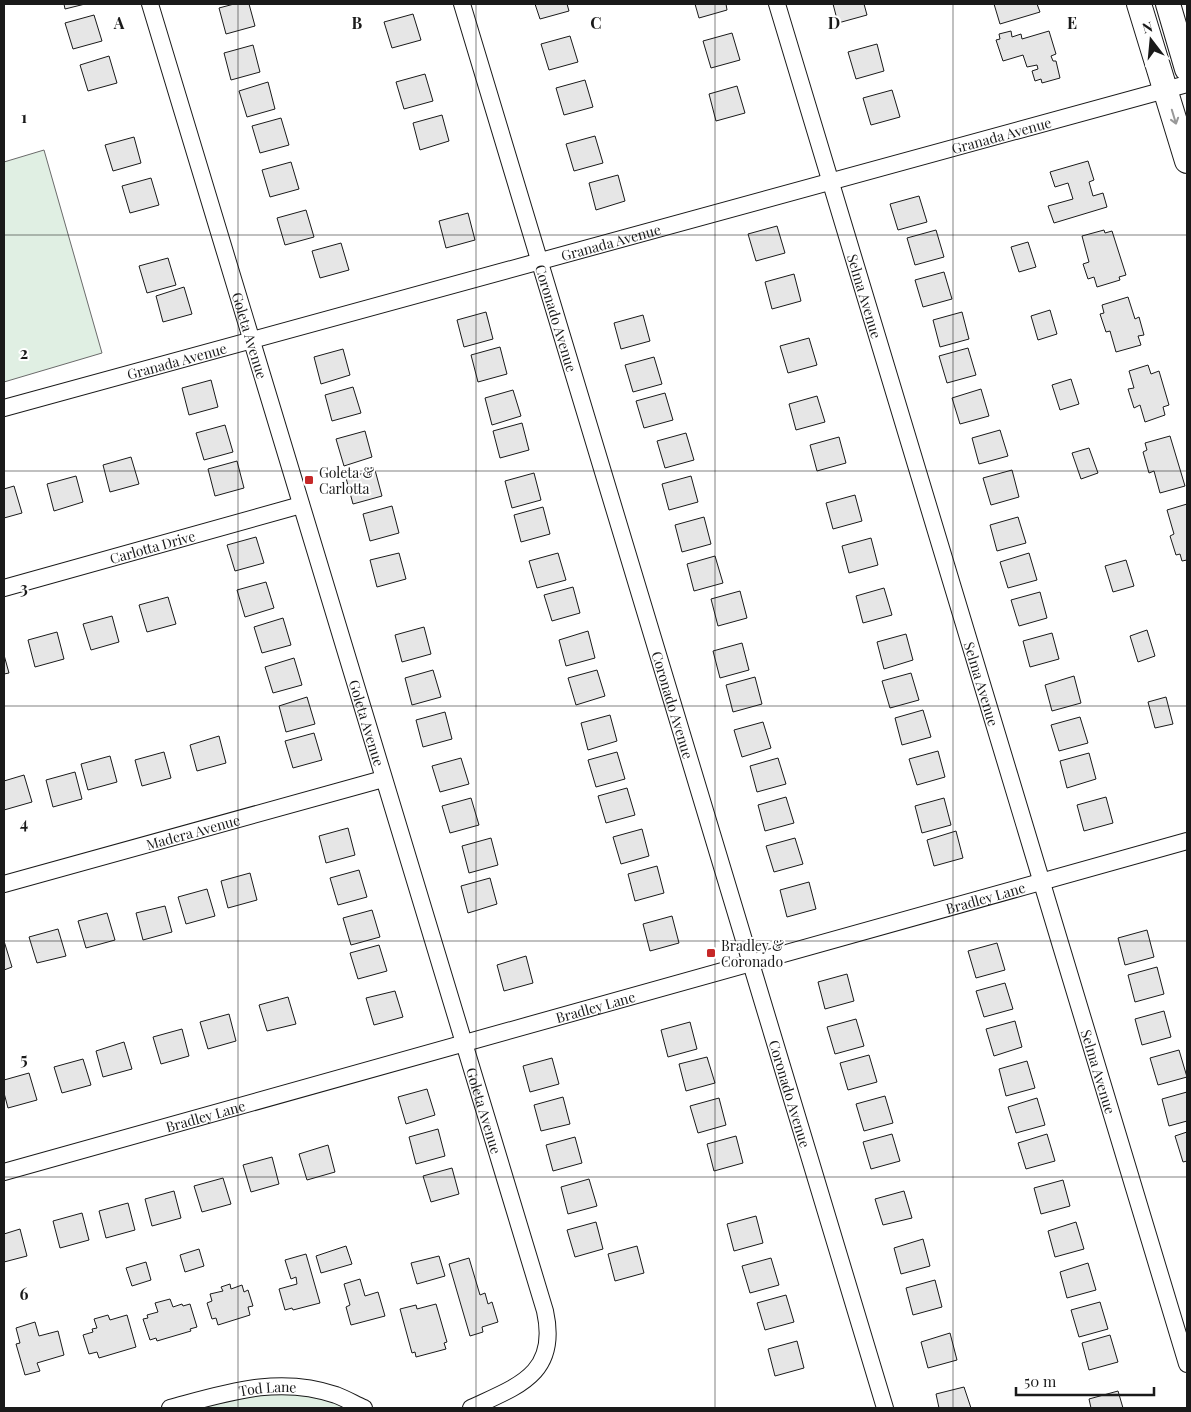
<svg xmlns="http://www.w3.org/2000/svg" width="1191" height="1412" font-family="'Playfair Display',serif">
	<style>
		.green { fill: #e0efe3; stroke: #6a6a6a }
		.building { fill: #e6e6e6; stroke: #1a1a1a }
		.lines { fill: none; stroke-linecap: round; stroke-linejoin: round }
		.street-casing { stroke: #1a1a1a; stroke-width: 18 }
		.secondary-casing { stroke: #1a1a1a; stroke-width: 26 }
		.street { stroke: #fff; stroke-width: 16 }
		.secondary { stroke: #fff; stroke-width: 24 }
		.oneway { stroke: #989898 }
		.grid { fill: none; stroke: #1a1a1a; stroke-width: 1; stroke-opacity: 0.55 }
		.poi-dot { fill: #c62828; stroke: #fff; stroke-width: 2 }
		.labels { text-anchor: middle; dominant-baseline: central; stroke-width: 4; stroke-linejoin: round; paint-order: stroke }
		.street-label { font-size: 14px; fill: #1a1a1a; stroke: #fff }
		.poi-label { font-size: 14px; fill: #1a1a1a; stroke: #fff; text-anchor: start }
		.grid-label { font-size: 16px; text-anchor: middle; font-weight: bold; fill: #1a1a1a; stroke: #fff; stroke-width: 4; stroke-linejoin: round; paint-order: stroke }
	</style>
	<rect width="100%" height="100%" fill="#fff"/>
	<path class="green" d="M 44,150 L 102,353 L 4,382 L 4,162 Z
		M 278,1386 L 364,1408 L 170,1408 Z"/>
	<path class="building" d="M 64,4 L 85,4 L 65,9 Z
		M 234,4 L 249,4 L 255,26 L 226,34 L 219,8 Z
		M 535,4 L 567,4 L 569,11 L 540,19 Z
		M 695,4 L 726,4 L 727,10 L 699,18 Z
		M 833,4 L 864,4 L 867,15 L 838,23 Z
		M 994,4 L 1037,4 L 1040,12 L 1000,24 Z
		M 413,14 L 421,40 L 392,48 L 384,22 Z
		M 94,15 L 102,41 L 73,49 L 65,23 Z
		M 1011,31 L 1012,37 L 1021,34 L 1022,39 L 1049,31 L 1056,54 L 1051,56 L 1053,61 L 1056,61 L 1060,78 L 1042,83 L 1041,79 L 1035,81 L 1032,71 L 1038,69 L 1037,65 L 1027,67 L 1023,55 L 1003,61 L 996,40 L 1000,39 L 999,34 Z
		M 732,33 L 740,60 L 711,68 L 703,41 Z
		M 570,36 L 578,62 L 549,70 L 541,44 Z
		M 877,44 L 884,71 L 856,79 L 848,52 Z
		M 253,45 L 260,72 L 231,80 L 224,53 Z
		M 109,56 L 117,83 L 88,91 L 80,65 Z
		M 425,74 L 433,101 L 404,109 L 396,82 Z
		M 585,80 L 593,107 L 564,115 L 556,88 Z
		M 268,82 L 275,109 L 247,117 L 239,91 Z
		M 737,86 L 745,113 L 716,121 L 709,94 Z
		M 892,90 L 900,117 L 871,125 L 863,98 Z
		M 442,115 L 449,141 L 420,150 L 413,123 Z
		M 281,118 L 289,145 L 260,153 L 252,126 Z
		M 595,136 L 603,163 L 574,171 L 566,144 Z
		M 134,137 L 141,163 L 113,171 L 105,145 Z
		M 1088,161 L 1094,180 L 1089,182 L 1093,196 L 1103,193 L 1107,207 L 1054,223 L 1048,206 L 1073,199 L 1068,183 L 1055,187 L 1050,172 Z
		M 291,162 L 299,189 L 270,197 L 262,170 Z
		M 618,175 L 625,201 L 596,210 L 589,183 Z
		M 151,178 L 159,205 L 130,213 L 122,186 Z
		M 919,196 L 927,222 L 898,230 L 890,204 Z
		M 306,210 L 314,237 L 285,245 L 277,218 Z
		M 468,213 L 475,240 L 446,248 L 439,221 Z
		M 777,226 L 785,253 L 756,261 L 748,234 Z
		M 936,230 L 944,257 L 915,265 L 907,238 Z
		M 1104,230 L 1105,233 L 1112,231 L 1126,275 L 1119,277 L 1120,280 L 1097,287 L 1094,277 L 1088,279 L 1083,264 L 1089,262 L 1082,236 Z
		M 1028,242 L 1036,267 L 1019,272 L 1011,247 Z
		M 341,243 L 349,270 L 320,278 L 312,251 Z
		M 168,258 L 176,285 L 147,293 L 139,266 Z
		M 944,272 L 952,299 L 923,307 L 915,280 Z
		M 794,274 L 801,301 L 772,309 L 765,282 Z
		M 184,287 L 192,314 L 163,322 L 156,296 Z
		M 1128,297 L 1135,319 L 1139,317 L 1144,335 L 1138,336 L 1141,345 L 1116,352 L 1110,331 L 1106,332 L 1100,314 L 1104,313 L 1102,305 Z
		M 1050,310 L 1057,334 L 1038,340 L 1031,316 Z
		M 486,312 L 493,339 L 464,347 L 457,320 Z
		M 962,312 L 969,339 L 940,347 L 933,320 Z
		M 643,315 L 650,341 L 621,349 L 614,323 Z
		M 809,338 L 817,365 L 788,373 L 780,346 Z
		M 500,347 L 507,374 L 478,382 L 471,355 Z
		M 968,348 L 976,375 L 947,383 L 939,356 Z
		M 343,349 L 350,375 L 321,384 L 314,357 Z
		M 654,357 L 662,384 L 633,392 L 625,365 Z
		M 1148,365 L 1151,374 L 1159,371 L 1169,405 L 1163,407 L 1165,415 L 1145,422 L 1140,405 L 1134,408 L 1128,389 L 1134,388 L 1129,371 Z
		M 1071,379 L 1079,404 L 1060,410 L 1052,385 Z
		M 211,380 L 218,407 L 189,415 L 182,388 Z
		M 353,387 L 361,413 L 332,421 L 325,395 Z
		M 981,389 L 989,416 L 960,424 L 952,398 Z
		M 513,390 L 521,416 L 492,425 L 485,398 Z
		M 665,393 L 673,420 L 644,428 L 636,401 Z
		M 817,396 L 825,422 L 796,430 L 789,404 Z
		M 522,423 L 529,450 L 500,458 L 493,431 Z
		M 225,425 L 233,452 L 204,460 L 196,433 Z
		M 1000,430 L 1008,456 L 979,464 L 972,438 Z
		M 365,431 L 372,457 L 344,466 L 336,439 Z
		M 686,433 L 694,460 L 665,468 L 657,441 Z
		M 1170,436 L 1185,486 L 1160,493 L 1154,471 L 1149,473 L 1143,452 L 1147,450 L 1145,443 Z
		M 839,437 L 846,463 L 817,471 L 810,445 Z
		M 1089,448 L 1098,473 L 1081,479 L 1072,453 Z
		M 131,457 L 139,484 L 110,492 L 103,465 Z
		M 237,461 L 244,488 L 215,496 L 208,469 Z
		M 375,470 L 382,496 L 353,504 L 346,478 Z
		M 1012,470 L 1019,497 L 991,505 L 983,478 Z
		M 534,473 L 541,500 L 512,508 L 505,481 Z
		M 76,476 L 83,502 L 54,511 L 47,484 Z
		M 691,476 L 698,502 L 669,510 L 662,484 Z
		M 14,486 L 22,513 L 4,518 L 4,489 Z
		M 855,495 L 862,521 L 833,529 L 826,503 Z
		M 1187,504 L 1187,560 L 1182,561 L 1180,554 L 1176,555 L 1170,536 L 1174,534 L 1167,510 Z
		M 392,506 L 399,533 L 370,541 L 363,514 Z
		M 543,507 L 550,534 L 521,542 L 514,515 Z
		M 704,517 L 711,544 L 682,552 L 675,525 Z
		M 1018,517 L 1026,543 L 997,551 L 990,525 Z
		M 256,537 L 264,563 L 235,571 L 227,545 Z
		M 871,538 L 878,565 L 849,573 L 842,546 Z
		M 399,553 L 406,579 L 377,587 L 370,560 Z
		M 558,553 L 566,580 L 537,588 L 529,561 Z
		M 1029,553 L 1037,580 L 1008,588 L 1000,562 Z
		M 715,556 L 723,583 L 694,591 L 687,564 Z
		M 1126,560 L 1134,586 L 1113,592 L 1105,566 Z
		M 266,582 L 274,608 L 245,617 L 237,590 Z
		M 573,587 L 580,613 L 552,621 L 544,595 Z
		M 884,588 L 892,615 L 863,623 L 856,596 Z
		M 740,591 L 747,618 L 718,626 L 711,599 Z
		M 1040,592 L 1047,618 L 1019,626 L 1011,600 Z
		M 168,597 L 176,624 L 147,632 L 139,605 Z
		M 112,616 L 119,642 L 91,650 L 83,624 Z
		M 283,618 L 291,645 L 262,653 L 254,627 Z
		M 424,627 L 431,654 L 402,662 L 395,635 Z
		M 1147,630 L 1155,656 L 1138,662 L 1130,636 Z
		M 588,631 L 595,658 L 566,666 L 559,640 Z
		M 57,632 L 64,659 L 35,667 L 28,640 Z
		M 1052,633 L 1059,659 L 1030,667 L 1023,641 Z
		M 906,634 L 913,660 L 884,669 L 877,642 Z
		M 742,643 L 749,670 L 720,678 L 713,651 Z
		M 4,655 L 9,673 L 4,674 Z
		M 294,658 L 302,685 L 273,693 L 265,667 Z
		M 433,670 L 441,697 L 412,705 L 405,678 Z
		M 597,670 L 605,696 L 576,705 L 568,678 Z
		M 911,673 L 919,700 L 890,708 L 882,681 Z
		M 1074,676 L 1081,703 L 1052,711 L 1045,685 Z
		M 755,677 L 762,704 L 733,712 L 726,685 Z
		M 307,697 L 315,724 L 286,732 L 279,706 Z
		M 1166,697 L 1173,724 L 1155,728 L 1148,702 Z
		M 923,710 L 931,737 L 902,745 L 895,718 Z
		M 445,712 L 452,739 L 423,747 L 416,720 Z
		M 610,715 L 617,741 L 588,750 L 581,723 Z
		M 1080,717 L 1088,743 L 1059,751 L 1051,725 Z
		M 763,722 L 771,748 L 742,757 L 734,730 Z
		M 314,733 L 322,760 L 293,768 L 285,741 Z
		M 219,736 L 226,763 L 197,771 L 190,745 Z
		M 938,751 L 945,777 L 917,785 L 909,759 Z
		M 164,752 L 171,778 L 142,786 L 135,760 Z
		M 617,752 L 625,779 L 596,787 L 588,760 Z
		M 1089,753 L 1096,779 L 1067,788 L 1060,761 Z
		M 110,756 L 117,782 L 88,790 L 81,764 Z
		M 461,758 L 469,784 L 440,792 L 432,766 Z
		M 778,758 L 786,784 L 757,792 L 750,766 Z
		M 75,772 L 82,799 L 53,807 L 46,780 Z
		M 24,775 L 32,802 L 4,810 L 4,781 Z
		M 627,788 L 635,815 L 606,823 L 598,796 Z
		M 786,797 L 794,823 L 765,831 L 758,805 Z
		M 1106,797 L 1113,823 L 1084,831 L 1077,805 Z
		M 471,798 L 479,825 L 450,833 L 442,806 Z
		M 944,798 L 951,825 L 922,833 L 915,806 Z
		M 348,828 L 355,855 L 326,863 L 319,836 Z
		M 642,829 L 649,856 L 621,864 L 613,837 Z
		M 956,831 L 963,858 L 934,866 L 927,840 Z
		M 491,838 L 498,865 L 469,873 L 462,846 Z
		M 795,838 L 803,864 L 774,872 L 766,846 Z
		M 657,866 L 664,893 L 635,901 L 628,874 Z
		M 359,870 L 367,897 L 338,905 L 330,878 Z
		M 250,873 L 257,900 L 228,908 L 221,881 Z
		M 490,878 L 497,904 L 468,913 L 461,886 Z
		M 809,882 L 816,909 L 787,917 L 780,890 Z
		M 207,889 L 215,916 L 186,924 L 178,897 Z
		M 165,906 L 172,932 L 143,940 L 136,913 Z
		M 372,910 L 380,937 L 351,945 L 343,918 Z
		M 107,913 L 115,940 L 86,948 L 78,921 Z
		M 672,916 L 679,943 L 650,951 L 643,924 Z
		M 58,929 L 66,956 L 37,963 L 29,937 Z
		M 1147,930 L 1154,957 L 1125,965 L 1118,938 Z
		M 4,941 L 12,967 L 4,970 Z
		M 997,943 L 1005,970 L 976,978 L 968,951 Z
		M 379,945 L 387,971 L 358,979 L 350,953 Z
		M 526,956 L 533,983 L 504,991 L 497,965 Z
		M 1157,967 L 1164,994 L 1135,1002 L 1128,975 Z
		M 847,974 L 854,1001 L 825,1009 L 818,982 Z
		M 1005,983 L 1013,1009 L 984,1017 L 976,991 Z
		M 395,991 L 403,1017 L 374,1025 L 366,998 Z
		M 288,997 L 296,1024 L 267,1031 L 259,1005 Z
		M 1164,1011 L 1171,1037 L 1142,1045 L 1135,1019 Z
		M 229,1014 L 236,1041 L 208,1049 L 200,1022 Z
		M 856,1019 L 864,1046 L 835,1054 L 827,1027 Z
		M 1015,1021 L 1022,1047 L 994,1056 L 986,1029 Z
		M 690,1022 L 697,1049 L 668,1057 L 661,1030 Z
		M 182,1029 L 189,1056 L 161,1064 L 153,1037 Z
		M 124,1042 L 132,1069 L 103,1077 L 96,1051 Z
		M 1179,1050 L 1187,1077 L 1158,1085 L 1150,1058 Z
		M 869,1055 L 877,1082 L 848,1090 L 840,1063 Z
		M 707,1057 L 715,1083 L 686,1091 L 679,1064 Z
		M 552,1058 L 559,1084 L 530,1092 L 523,1066 Z
		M 83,1059 L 91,1085 L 62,1093 L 54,1067 Z
		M 1027,1061 L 1035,1088 L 1006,1096 L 999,1069 Z
		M 29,1073 L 37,1100 L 8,1108 L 4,1093 L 4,1080 Z
		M 427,1089 L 435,1115 L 406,1124 L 398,1097 Z
		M 1187,1092 L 1187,1121 L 1169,1126 L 1162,1099 Z
		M 885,1096 L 893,1123 L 864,1131 L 856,1104 Z
		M 563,1097 L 570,1124 L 541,1131 L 534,1105 Z
		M 719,1098 L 726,1125 L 698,1133 L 690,1106 Z
		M 1037,1098 L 1045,1125 L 1016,1133 L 1008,1107 Z
		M 438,1129 L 445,1156 L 416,1164 L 409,1137 Z
		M 1187,1132 L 1187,1161 L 1183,1162 L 1175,1136 Z
		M 892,1134 L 900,1161 L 871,1169 L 863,1142 Z
		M 1047,1134 L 1055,1161 L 1026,1169 L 1018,1143 Z
		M 736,1136 L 743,1163 L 714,1171 L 707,1144 Z
		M 575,1137 L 582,1163 L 553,1171 L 546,1145 Z
		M 328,1145 L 335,1172 L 307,1180 L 299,1154 Z
		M 272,1157 L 279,1184 L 251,1192 L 243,1165 Z
		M 452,1168 L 459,1194 L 431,1202 L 423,1176 Z
		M 223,1178 L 231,1204 L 202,1212 L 194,1186 Z
		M 589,1179 L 597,1206 L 568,1214 L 561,1187 Z
		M 1063,1180 L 1070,1206 L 1041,1214 L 1034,1188 Z
		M 174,1191 L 181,1218 L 152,1226 L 145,1199 Z
		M 904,1191 L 912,1218 L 883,1225 L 875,1199 Z
		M 128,1203 L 135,1230 L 106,1238 L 99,1211 Z
		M 82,1213 L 89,1240 L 60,1248 L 53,1221 Z
		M 756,1216 L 763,1243 L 734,1251 L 727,1224 Z
		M 596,1222 L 603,1249 L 575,1257 L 567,1230 Z
		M 1076,1222 L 1084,1249 L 1055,1257 L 1048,1231 Z
		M 20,1229 L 27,1256 L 4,1262 L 4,1234 Z
		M 923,1239 L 930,1266 L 901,1274 L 894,1248 Z
		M 346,1246 L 352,1264 L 321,1273 L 316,1256 Z
		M 637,1246 L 644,1273 L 615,1281 L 608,1254 Z
		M 199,1249 L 204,1266 L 185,1272 L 180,1255 Z
		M 306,1254 L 320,1303 L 293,1310 L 292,1308 L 285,1310 L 279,1289 L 297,1284 L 296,1277 L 291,1279 L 285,1260 Z
		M 439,1256 L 445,1276 L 417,1284 L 411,1263 Z
		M 469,1258 L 480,1295 L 485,1293 L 488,1304 L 492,1302 L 498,1322 L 482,1327 L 483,1332 L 470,1336 L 449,1264 Z
		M 771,1258 L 779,1285 L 750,1293 L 742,1266 Z
		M 146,1262 L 151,1280 L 132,1286 L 126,1268 Z
		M 1088,1263 L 1096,1290 L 1067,1298 L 1060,1272 Z
		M 360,1279 L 365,1296 L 378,1292 L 385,1316 L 351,1325 L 346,1307 L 350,1305 L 344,1284 Z
		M 935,1280 L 942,1307 L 913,1315 L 906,1288 Z
		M 230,1284 L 231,1289 L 242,1285 L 244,1292 L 248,1290 L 253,1306 L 248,1307 L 250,1315 L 218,1325 L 216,1318 L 212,1319 L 207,1303 L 212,1301 L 210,1294 L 223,1291 L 221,1287 Z
		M 786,1295 L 794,1322 L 765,1330 L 757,1303 Z
		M 170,1299 L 173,1307 L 182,1304 L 183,1306 L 190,1304 L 197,1327 L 190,1329 L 191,1331 L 157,1341 L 156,1338 L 150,1340 L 143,1319 L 148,1318 L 147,1315 L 158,1312 L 155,1303 Z
		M 1100,1302 L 1108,1329 L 1079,1337 L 1071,1310 Z
		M 436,1304 L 447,1342 L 444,1343 L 446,1349 L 416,1357 L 415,1352 L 412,1353 L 400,1309 L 416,1305 L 417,1309 Z
		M 108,1315 L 110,1320 L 127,1315 L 136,1347 L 99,1358 L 97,1352 L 89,1354 L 83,1335 L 93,1332 L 92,1329 L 97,1328 L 94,1319 Z
		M 35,1322 L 39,1336 L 58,1331 L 64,1355 L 37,1363 L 40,1371 L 25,1375 L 16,1344 L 20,1343 L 16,1328 Z
		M 950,1333 L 957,1360 L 928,1368 L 921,1342 Z
		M 1110,1335 L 1118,1362 L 1089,1370 L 1082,1343 Z
		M 797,1341 L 804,1368 L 775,1376 L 768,1349 Z
		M 964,1387 L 971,1408 L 939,1408 L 936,1394 Z
		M 1118,1391 L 1123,1408 L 1091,1408 L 1089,1399 Z"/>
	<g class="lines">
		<g class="street-casing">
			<g id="street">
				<path id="s1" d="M 150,4 L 545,1311 C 559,1374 518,1386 471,1408"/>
				<path id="s2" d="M 462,4 L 885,1408"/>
				<path id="s3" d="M 777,4 L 1187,1364"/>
				<path id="s4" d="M 4,408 L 1187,84"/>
				<path id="s5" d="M 4,588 L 301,505"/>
				<path id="s6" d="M 4,884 L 383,779"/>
				<path id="s7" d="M 4,1172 L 1187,841"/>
				<path id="s8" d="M 170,1408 C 226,1393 278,1375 336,1395 C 346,1399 355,1404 364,1408"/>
			</g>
		</g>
		<g class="secondary-casing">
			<path id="secondary" d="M 1139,4 L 1187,161
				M 1168,4 L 1187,69"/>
		</g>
		<use href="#street" class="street"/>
		<use href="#secondary" class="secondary"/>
	</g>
	<defs><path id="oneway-shaft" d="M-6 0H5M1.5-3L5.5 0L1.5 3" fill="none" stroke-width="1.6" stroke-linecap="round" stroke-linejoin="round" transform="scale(1.25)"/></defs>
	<use class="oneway" href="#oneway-shaft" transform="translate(1174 117) rotate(73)"/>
	<path class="grid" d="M 238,4 L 238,1408M 476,4 L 476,1408M 715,4 L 715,1408M 953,4 L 953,1408M 4,235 L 1187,235M 4,471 L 1187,471M 4,706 L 1187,706M 4,941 L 1187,941M 4,1177 L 1187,1177"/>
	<g class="poi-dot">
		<rect x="304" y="475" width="10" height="10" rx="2.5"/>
		<rect x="706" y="948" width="10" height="10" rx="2.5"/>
	</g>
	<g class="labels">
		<g class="street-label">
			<text stroke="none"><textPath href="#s4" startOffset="1034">Granada Avenue</textPath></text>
			<text stroke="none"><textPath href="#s4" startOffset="629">Granada Avenue</textPath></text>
			<text stroke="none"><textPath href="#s3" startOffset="305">Selma Avenue</textPath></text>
			<text stroke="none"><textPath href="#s2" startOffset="328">Coronado Avenue</textPath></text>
			<text stroke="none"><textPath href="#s1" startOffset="346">Goleta Avenue</textPath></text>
			<text stroke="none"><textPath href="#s4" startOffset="179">Granada Avenue</textPath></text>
			<text stroke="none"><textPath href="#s5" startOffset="154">Carlotta Drive</textPath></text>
			<text stroke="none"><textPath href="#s3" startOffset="710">Selma Avenue</textPath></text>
			<text stroke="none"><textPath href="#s2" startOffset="732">Coronado Avenue</textPath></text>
			<text stroke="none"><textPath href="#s1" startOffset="751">Goleta Avenue</textPath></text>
			<text stroke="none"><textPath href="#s6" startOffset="196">Madera Avenue</textPath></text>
			<text stroke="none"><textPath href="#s7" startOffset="1019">Bradley Lane</textPath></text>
			<text stroke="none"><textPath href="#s7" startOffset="614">Bradley Lane</textPath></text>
			<text stroke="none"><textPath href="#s3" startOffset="1115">Selma Avenue</textPath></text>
			<text stroke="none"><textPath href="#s2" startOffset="1138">Coronado Avenue</textPath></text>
			<text stroke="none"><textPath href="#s1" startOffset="1156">Goleta Avenue</textPath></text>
			<text stroke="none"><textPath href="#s7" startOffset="209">Bradley Lane</textPath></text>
			<text stroke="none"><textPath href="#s8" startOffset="100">Tod Lane</textPath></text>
		</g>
		<g class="poi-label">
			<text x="319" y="472">Goleta &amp;<tspan x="319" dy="16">Carlotta</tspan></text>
			<text x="721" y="945">Bradley &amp;<tspan x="721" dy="16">Coronado</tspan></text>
		</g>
	</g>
	<g class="grid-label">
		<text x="119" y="29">A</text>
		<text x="357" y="29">B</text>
		<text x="596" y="29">C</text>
		<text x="834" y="29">D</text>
		<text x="1072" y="29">E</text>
		<text x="24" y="123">1</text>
		<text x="24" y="359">2</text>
		<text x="24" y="594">3</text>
		<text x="24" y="829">4</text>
		<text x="24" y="1065">5</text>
		<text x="24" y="1300">6</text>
	</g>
	<rect width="1191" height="1412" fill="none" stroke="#1a1a1a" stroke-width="10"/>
	<g transform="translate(1151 40) rotate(344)" stroke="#ffffff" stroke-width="4" paint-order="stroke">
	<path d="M0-4L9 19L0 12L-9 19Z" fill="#1a1a1a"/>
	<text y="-8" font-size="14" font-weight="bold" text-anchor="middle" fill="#1a1a1a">N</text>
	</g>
	<path d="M1016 1387v8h138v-8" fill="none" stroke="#1a1a1a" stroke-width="2.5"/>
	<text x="1024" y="1387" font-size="15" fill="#1a1a1a" stroke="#ffffff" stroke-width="4" paint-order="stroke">50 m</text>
</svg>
